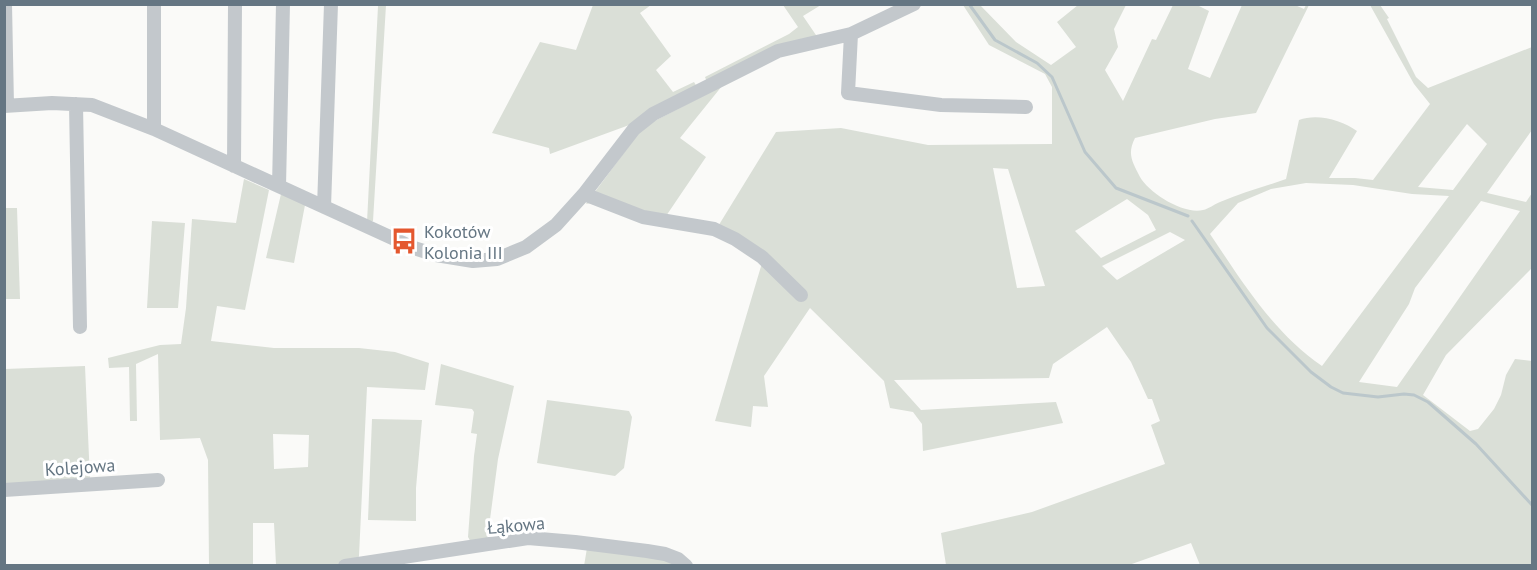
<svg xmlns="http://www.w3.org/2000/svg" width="1537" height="570" font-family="'PT Sans',sans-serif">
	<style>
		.green { fill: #dadfd7; fill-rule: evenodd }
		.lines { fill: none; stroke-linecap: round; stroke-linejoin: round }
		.stream { stroke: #bbc7cb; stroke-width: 3 }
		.minor { stroke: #c3c8cc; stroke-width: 14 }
		.labels { text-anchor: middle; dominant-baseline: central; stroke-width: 6; stroke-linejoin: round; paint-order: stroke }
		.poi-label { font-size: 18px; fill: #657683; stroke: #fff; text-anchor: start }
		.street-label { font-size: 18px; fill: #657683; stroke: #fff }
	</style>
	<rect width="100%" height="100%" fill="#fafaf8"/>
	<path class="green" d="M 336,4 L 386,5 L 373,221 L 367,222 L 378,6 L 336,6 Z
		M 593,5 L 651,5 L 640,13 L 671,56 L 656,70 L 673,92 L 694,82 L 697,87 L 632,124 L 550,154 L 549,148 L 492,133 L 540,42 L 576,50 Z
		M 783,5 L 821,5 L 803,16 L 818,38 L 707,82 L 705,77 L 789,34 L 798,27 Z
		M 963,5 L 980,5 L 1016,42 L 1051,65 L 1076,47 L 1057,22 L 1078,5 L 1126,5 L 1114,29 L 1118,47 L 1105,70 L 1123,101 L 1152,39 L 1156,40 L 1173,5 L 1197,5 L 1209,11 L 1188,69 L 1210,78 L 1242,5 L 1295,5 L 1304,9 L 1306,5 L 1309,5 L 1256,113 L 1215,119 L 1135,138 C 1127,154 1132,161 1140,177 C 1149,193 1184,215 1203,210 C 1209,209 1214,204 1220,202 C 1241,193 1264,187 1286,179 L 1299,120 C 1317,113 1342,120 1357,131 L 1329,178 L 1355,178 L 1373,180 L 1430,104 L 1414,84 L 1370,5 L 1380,5 L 1389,18 L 1387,19 L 1416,77 L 1428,88 L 1532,47 L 1532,130 L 1487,193 L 1526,202 L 1532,193 L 1532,268 L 1446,355 L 1423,395 L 1470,431 L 1478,429 L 1494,409 L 1501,395 L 1506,375 L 1515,359 L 1532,361 L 1532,565 L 1200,565 L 1191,543 L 1129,565 L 946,565 L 941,533 L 1032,512 L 1165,464 L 1151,425 L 1160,421 L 1152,399 L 1148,399 L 1131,362 L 1107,327 L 1053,364 L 1049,378 L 894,380 L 921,410 L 1056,402 L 1063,423 L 923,451 L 922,424 L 913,412 L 890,408 L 884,381 L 810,308 L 764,376 L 768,407 L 753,406 L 751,427 L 715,421 L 762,263 L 722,238 L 591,203 L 586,204 L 643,127 L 722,86 L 680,138 L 706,157 L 664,219 L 717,228 L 776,132 L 841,128 L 928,145 L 1052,144 L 1052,87 L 1045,74 L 989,45 ZM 1467,124 L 1487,144 L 1453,190 L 1418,187 ZM 993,168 L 1008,169 L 1045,286 L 1017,288 ZM 1306,183 L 1353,185 L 1412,194 L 1449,196 L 1322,366 C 1273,332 1243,283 1210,234 L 1238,203 L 1271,189 ZM 1127,199 L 1148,215 L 1156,230 L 1101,258 L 1075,231 ZM 1481,201 L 1520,211 L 1397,387 L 1359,382 L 1409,304 L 1415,288 ZM 1170,232 L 1185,240 L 1117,280 L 1102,266 Z
		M 244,179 L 269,190 L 245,310 L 217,306 L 211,341 L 274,348 L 359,348 L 395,352 L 429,363 L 425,390 L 367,387 L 359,556 L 357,561 L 325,566 L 276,565 L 274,523 L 253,523 L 253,565 L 209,565 L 208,460 L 200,438 L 160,440 L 158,354 L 136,364 L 137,421 L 130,421 L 129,367 L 109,368 L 108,358 L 160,345 L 181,344 L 186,308 L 192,219 L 236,223 ZM 273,434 L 309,435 L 308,467 L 274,469 Z
		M 281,194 L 305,205 L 294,263 L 266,258 Z
		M 5,208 L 17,208 L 20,299 L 5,299 Z
		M 152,221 L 185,223 L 178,308 L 147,308 Z
		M 441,364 L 514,386 L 498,459 L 487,542 L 472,544 L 468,537 L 474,456 L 477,434 L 471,433 L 474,412 L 472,409 L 435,405 Z
		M 85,366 L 90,480 L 5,485 L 5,369 Z
		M 547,400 L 629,411 L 632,417 L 624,468 L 615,476 L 537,463 Z
		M 372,419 L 422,420 L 416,488 L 416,521 L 368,520 Z
		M 587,548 L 667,559 L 681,566 L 584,566 Z"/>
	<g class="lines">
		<path class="stream" d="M 969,4 L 995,40 L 1037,63 L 1052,77 L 1085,152 L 1116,188 L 1188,216
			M 1192,221 L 1267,328 L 1311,372 L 1331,387 L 1343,393 L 1378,397 L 1404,394 L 1414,395 L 1428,402 L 1476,444 L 1532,505"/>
		<path class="minor" d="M 5,4 L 7,106
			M 154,4 L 154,129
			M 851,34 L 848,93 L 941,105 L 1026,107
			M 76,104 L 80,327
			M 4,106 L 52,103 L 92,105 L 154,129 L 414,248 L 436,255 L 473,261 L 497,259 L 526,247 L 556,225 L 584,194 L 634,129 L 653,114 L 778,51 L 851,34 L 914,4
			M 234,166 L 235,4
			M 279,186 L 283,4
			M 584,194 L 643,217 L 714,229 L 735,239 L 762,257 L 801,295
			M 324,207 L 331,4
			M 4,490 L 158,480
			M 345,566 L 528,538 L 575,542 L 647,551 L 665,554 L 678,559 L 686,566"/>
	</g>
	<defs>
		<g id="bus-bare" transform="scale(2.07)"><path d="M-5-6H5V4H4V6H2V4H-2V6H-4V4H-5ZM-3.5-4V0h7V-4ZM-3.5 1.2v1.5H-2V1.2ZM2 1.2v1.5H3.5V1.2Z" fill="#e4572e" stroke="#fff" stroke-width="2.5" paint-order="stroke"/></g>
	</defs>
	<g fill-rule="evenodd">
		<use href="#bus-bare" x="404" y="241"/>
	</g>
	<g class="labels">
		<g class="poi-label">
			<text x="424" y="231">Kokotów<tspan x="424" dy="21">Kolonia III</tspan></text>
		</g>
		<g class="street-label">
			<text transform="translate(80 467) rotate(-4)">Kolejowa</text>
			<text transform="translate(516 525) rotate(-5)">Łąkowa</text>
		</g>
	</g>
	<rect width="1537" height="570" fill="none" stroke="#657683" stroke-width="12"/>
</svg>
